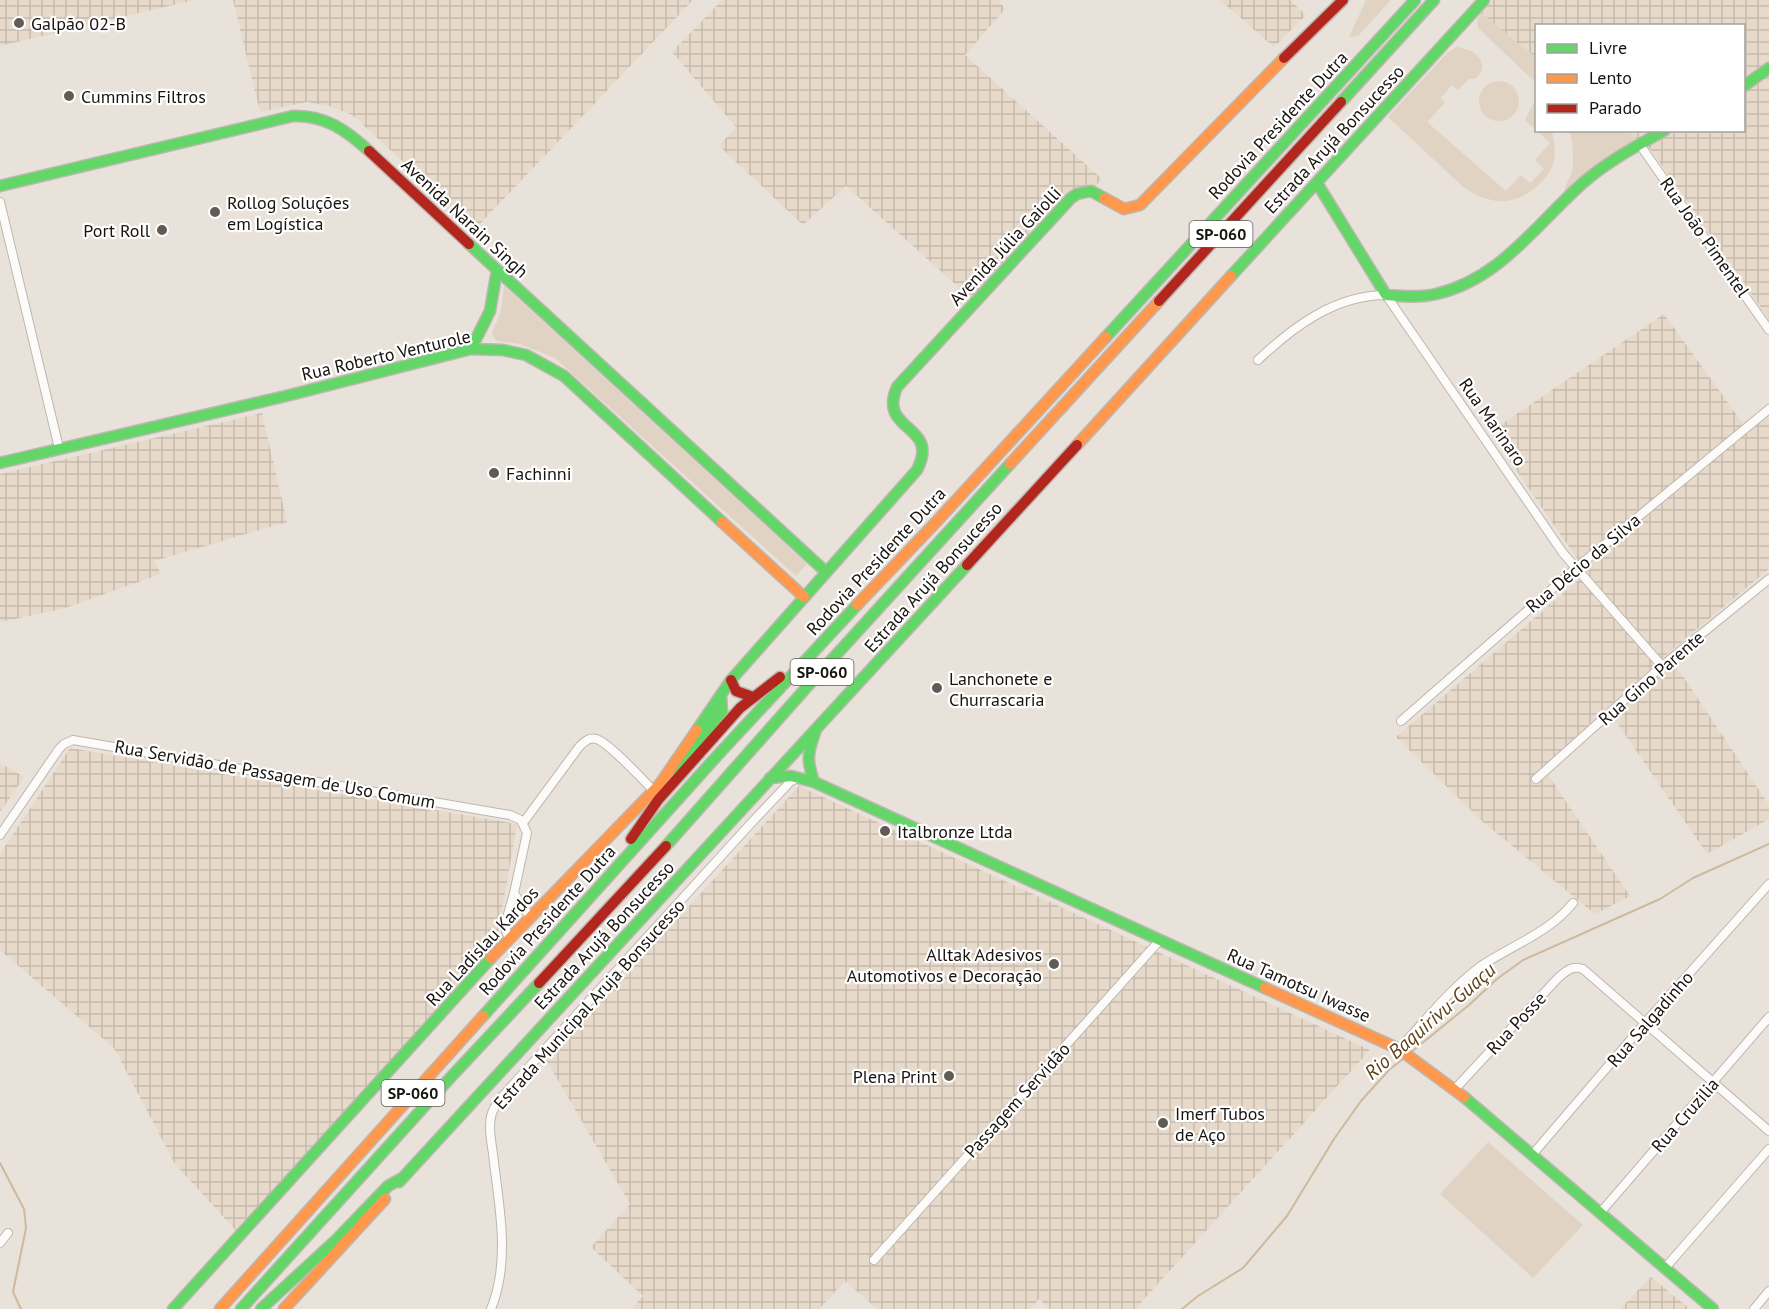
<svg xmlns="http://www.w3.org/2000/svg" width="1769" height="1309" font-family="'PT Sans',sans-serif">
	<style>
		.industrial { fill: url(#industrial-grid) }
		.green { fill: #e0d3c4 }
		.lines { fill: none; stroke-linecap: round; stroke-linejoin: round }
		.stream { stroke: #ceb99e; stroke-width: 2 }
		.street-casing { stroke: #bcb7b0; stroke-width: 10 }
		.fast-casing { stroke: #bcb7b0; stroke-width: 13 }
		.slow-casing { stroke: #bcb7b0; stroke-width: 13 }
		.jam-casing { stroke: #bcb7b0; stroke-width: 13 }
		.street { stroke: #fcfbf9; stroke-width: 8 }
		.fast { stroke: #63d668; stroke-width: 10 }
		.slow { stroke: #ff974d; stroke-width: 10 }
		.jam { stroke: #b3261e; stroke-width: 10 }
		.poi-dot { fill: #605b55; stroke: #fff; stroke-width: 2 }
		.labels { text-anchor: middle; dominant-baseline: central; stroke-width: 4.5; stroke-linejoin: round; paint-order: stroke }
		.shield { fill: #fff; stroke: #5d5a56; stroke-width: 1.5 }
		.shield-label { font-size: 16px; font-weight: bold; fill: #17130e }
		.poi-label { font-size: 18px; fill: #17130e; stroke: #fff; text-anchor: start }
		.street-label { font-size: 18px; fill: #17130e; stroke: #fff }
		.water-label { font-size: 20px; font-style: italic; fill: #5e4116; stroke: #fff }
	</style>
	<defs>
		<pattern id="industrial-grid" width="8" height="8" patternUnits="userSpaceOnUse" patternTransform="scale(1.5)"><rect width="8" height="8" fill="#e7dacb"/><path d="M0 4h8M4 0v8" fill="none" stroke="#c5baad"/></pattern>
	</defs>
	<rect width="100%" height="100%" fill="#e9e2da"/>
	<path class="industrial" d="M 0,0 L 194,0 L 0,46 Z
		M 233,0 L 693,0 L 476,228 L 352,115 L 329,106 L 307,102 L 260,112 Z
		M 722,0 L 998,0 L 1005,9 L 965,55 L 1102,179 L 1093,188 L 1079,191 L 973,300 L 846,186 L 803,225 L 719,146 L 736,127 L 672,52 Z
		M 1220,0 L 1290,0 L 1306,15 L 1274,47 Z
		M 1493,0 L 1769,0 L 1769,319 L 1652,151 L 1627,131 L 1744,130 L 1744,26 L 1536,26 L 1536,58 L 1481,13 Z
		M 1664,314 L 1744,425 L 1769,405 L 1769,569 L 1667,654 L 1569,743 L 1575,750 L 1548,775 L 1630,896 L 1595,914 L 1483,822 L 1396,737 L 1587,573 L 1490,432 Z
		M 262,413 L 287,522 L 154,561 L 161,574 L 62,609 L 0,622 L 0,474 Z
		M 1674,663 L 1769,805 L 1769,819 L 1707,854 L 1613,717 Z
		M 70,748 L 517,824 L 495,950 L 238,1233 L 175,1164 L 114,1048 L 0,950 L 0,854 Z
		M 0,763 L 24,777 L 0,812 Z
		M 799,786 L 1370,1050 L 1135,1309 L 1050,1309 L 1039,1299 L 1030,1309 L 877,1309 L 845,1281 L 819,1309 L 632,1309 L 643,1296 L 591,1247 L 630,1204 L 545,1058 L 609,994 Z
		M 1651,1277 L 1690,1309 L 1620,1309 Z"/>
	<path class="green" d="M 1366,0 L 1391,0 L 1358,36 L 1349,37 Z
		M 1481,13 L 1536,58 L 1536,83 L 1478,28 L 1477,20 Z
		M 1456,47 C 1474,48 1493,64 1475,79 L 1469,79 L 1458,90 L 1452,85 L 1441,98 L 1445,103 L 1427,122 L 1506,191 L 1521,175 L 1530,183 L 1544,169 L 1535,160 L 1550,143 L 1525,120 L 1534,103 L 1536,107 L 1536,130 L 1552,131 C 1554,143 1557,155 1552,167 C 1548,176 1541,183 1534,189 C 1510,208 1485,203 1462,186 L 1388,117 L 1446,54 Z
		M1479 101a20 20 0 1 1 40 0a20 20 0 1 1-40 0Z
		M 1569,131 L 1627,131 L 1638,139 L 1634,145 L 1565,194 C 1563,184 1571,180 1572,170 C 1574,159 1573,141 1569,131 Z
		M 504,286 L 807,564 L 796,576 L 555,358 L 520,344 L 496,341 L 492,333 L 501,311 Z
		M 1488,1142 L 1583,1225 L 1533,1278 L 1440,1194 Z"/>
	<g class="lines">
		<path class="stream" d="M 1410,1053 L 1469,1005 L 1497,979 L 1523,960 L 1660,899 L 1693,878 L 1769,844
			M 0,1163 L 24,1209 L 26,1228 L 13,1292 L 21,1309
			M 1182,1309 L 1198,1296 L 1243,1268 L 1287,1216 L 1334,1139 L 1361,1101 L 1389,1070 L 1404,1058"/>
		<g class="street-casing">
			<path id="street" d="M 1640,145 L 1769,330
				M 0,202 L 59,448
				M 1258,360 C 1293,327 1335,295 1386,295 L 1563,553 L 1662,666
				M 1401,721 L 1576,568 L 1769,409
				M 1536,779 L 1662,666 L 1769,579
				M 523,823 L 579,747 C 584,742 589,737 596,739 C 607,741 643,780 653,790
				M 0,835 L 59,749 L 64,744 L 73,740 L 510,815 L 521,820 L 527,833 L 514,893 L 506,921 L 506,931 L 509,939
				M 514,893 L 530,917
				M 1399,1049 C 1425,1021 1450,989 1481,966 C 1512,945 1549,933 1573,903
				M 1455,1089 L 1558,978 C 1566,971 1572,965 1583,969 L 1769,1131
				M 1532,1155 L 1645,1023 L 1769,884
				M 1600,1213 L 1769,1017
				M 0,1243 L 8,1233
				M 874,1260 L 1160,940
				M 1665,1268 L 1769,1149
				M 491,1309 C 510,1262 500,1211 494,1163 C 493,1148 487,1127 492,1113 C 496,1101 509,1090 517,1080 L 754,820 L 791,781 L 798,778
				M 1754,1309 L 1769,1291"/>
		</g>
		<g class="fast-casing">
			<path id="fast" d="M 1744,86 L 1769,68
				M 1341,102 L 1434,0
				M 1317,183 L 1386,295 C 1402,296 1420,298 1436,294 C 1501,279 1537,223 1584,182 C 1608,161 1637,146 1665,130
				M 0,186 L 293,116 C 325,115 346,130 369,151
				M 469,244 L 826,572
				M 1231,276 L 1484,0
				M 1106,337 L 1415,0
				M 471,349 L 490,311 L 497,270
				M 0,463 L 286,396 L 471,349 L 503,350 L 526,355 L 564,376 L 722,522
				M 697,730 L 731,680 L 917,470 C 941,423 877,433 897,387 L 1071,198 L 1077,194 L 1091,191 L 1104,198
				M 675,769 L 722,712 L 721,697
				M 770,778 L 791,776 L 814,782 L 1265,988
				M 814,782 C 807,761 807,754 815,733
				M 666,846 L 806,688 L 1010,464
				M 483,1016 L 716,757 L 857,605
				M 1464,1097 L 1713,1309
				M 399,1182 L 967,565
				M 173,1309 L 491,958
				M 241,1309 L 451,1077 L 539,983
				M 261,1309 L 336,1240 L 388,1186 L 404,1177"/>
		</g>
		<g class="slow-casing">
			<path id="slow" d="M 1104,198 L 1124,209 L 1140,205 L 1284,58
				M 1077,445 L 1231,276
				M 1010,464 L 1159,301
				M 722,522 L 804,597
				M 857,605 L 939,519 L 1106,337
				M 491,958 L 660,784 L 697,730
				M 1265,988 L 1399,1049 L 1464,1097
				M 220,1309 L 483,1016
				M 284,1309 L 385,1199"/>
		</g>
		<g class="jam-casing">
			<path id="jam" d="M 1284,58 L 1343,0
				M 369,151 L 469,244
				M 1159,301 L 1341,102
				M 967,565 L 1077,445
				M 731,680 L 736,691 L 753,697
				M 631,839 L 658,800 L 740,708 L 780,677
				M 539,983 L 666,846"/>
		</g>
		<use href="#street" class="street"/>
		<use href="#fast" class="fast"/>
		<use href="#slow" class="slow"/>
		<use href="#jam" class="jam"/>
	</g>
	<g class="poi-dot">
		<circle cx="19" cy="23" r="6"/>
		<circle cx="69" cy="96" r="6"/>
		<circle cx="215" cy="212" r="6"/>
		<circle cx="162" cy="230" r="6"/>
		<circle cx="494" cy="473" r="6"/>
		<circle cx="937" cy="688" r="6"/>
		<circle cx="885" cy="831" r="6"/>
		<circle cx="1054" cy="964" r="6"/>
		<circle cx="949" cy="1076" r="6"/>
		<circle cx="1163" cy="1123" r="6"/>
	</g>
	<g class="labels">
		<g class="shield">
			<rect x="1189.5" y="221" width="63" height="26" rx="4.5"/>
			<rect x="790.5" y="659" width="63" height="26" rx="4.5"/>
			<rect x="381.5" y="1080" width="63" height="26" rx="4.5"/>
		</g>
		<g class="shield-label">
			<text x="1221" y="234">SP-060</text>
			<text x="822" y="672">SP-060</text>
			<text x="413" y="1093">SP-060</text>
		</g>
		<g class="poi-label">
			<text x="31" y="23">Galpão 02-B</text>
			<text x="81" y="96">Cummins Filtros</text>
			<text x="227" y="202">Rollog Soluções<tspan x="227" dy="21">em Logística</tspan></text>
			<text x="150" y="230" text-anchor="end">Port Roll</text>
			<text x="506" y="473">Fachinni</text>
			<text x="949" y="678">Lanchonete e<tspan x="949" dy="21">Churrascaria</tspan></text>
			<text x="897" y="831">Italbronze Ltda</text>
			<text x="1042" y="954" text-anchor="end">Alltak Adesivos<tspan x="1042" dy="21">Automotivos e Decoração</tspan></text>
			<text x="937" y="1076" text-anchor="end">Plena Print</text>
			<text x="1175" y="1113">Imerf Tubos<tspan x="1175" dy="21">de Aço</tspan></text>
		</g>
		<g class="street-label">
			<text transform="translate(1278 125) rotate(-47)">Rodovia Presidente Dutra</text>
			<text transform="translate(1334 139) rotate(-47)">Estrada Arujá Bonsucesso</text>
			<text transform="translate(465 218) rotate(43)">Avenida Narain Singh</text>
			<text transform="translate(1705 237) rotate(55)">Rua João Pimentel</text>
			<text transform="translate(1005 246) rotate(-47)">Avenida Júlia Gaiolli</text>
			<text transform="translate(386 355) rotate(-13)">Rua Roberto Venturole</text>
			<text transform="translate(1493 422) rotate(55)">Rua Marinaro</text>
			<text transform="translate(876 561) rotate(-47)">Rodovia Presidente Dutra</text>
			<text transform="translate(1583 563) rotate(-40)">Rua Décio da Silva</text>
			<text transform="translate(933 577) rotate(-48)">Estrada Arujá Bonsucesso</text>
			<text transform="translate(1651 678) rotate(-41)">Rua Gino Parente</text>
			<text transform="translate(275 774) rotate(10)">Rua Servidão de Passagem de Uso Comum</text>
			<text transform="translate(547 920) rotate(-48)">Rodovia Presidente Dutra</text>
			<text transform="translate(604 935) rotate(-47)">Estrada Arujá Bonsucesso</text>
			<text transform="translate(482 946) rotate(-47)">Rua Ladislau Kardos</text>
			<text transform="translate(1299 985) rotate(24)">Rua Tamotsu Iwasse</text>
			<text transform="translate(589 1004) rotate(-48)">Estrada Municipal Aruja Bonsucesso</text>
			<text transform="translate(1650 1019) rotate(-49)">Rua Salgadinho</text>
			<text transform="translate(1516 1023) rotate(-47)">Rua Posse</text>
			<text transform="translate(1017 1100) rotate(-48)">Passagem Servidão</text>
			<text transform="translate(1685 1115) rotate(-49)">Rua Cruzilia</text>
		</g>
		<g class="water-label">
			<text transform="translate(1430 1021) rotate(-41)">Rio Baquirivu-Guaçu</text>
		</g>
	</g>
	<rect x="1535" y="24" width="210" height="108" fill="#ffffff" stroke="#a2a19f" stroke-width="1.5"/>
	<rect x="1547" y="44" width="30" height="9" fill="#63d668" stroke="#a2a19f" stroke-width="1.5"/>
	<text x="1589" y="54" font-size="18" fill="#17130e">Livre</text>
	<rect x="1547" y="74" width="30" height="9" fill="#ff974d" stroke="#a2a19f" stroke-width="1.5"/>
	<text x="1589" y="84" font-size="18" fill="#17130e">Lento</text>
	<rect x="1547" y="104" width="30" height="9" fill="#b3261e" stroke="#a2a19f" stroke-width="1.5"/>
	<text x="1589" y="114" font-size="18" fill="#17130e">Parado</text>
</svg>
